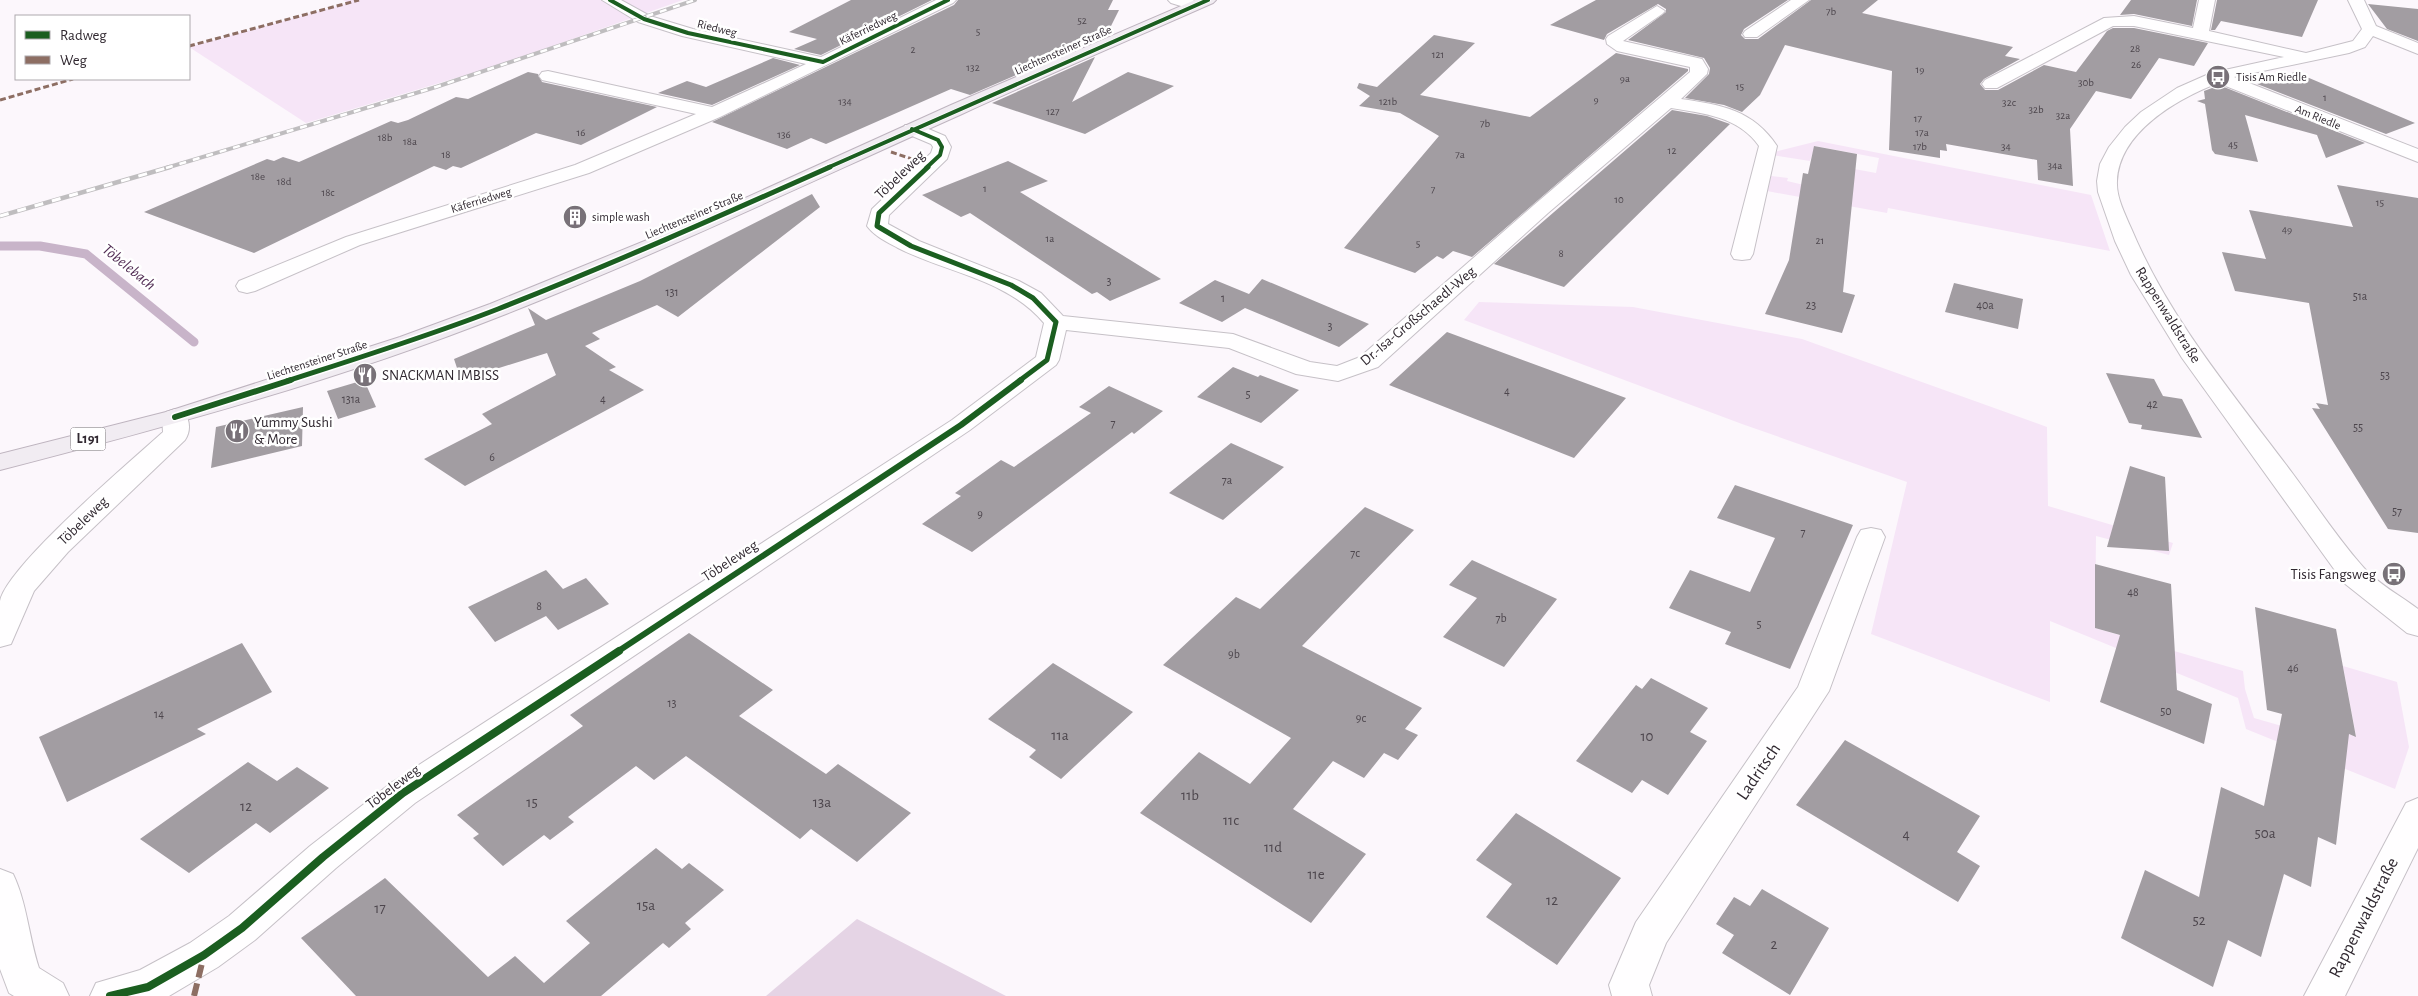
<svg xmlns="http://www.w3.org/2000/svg" width="2418" height="996" font-family="'Alegreya Sans',sans-serif">
	<style>
		.green { fill: #f6e5f7 }
		.forest { fill: #e5d4e5 }
		.lines { fill: none; stroke-linecap: round; stroke-linejoin: round }
		.stream { stroke: #c8b4c9; stroke-width: 9 }
		.building { fill: #a29da2 }
		.minor-casing { stroke: #c6c1c7; stroke-width: 2 }
		.primary-casing { stroke: #beb4bf; stroke-width: 2 }
		.minor { fill: #fffeff; fill-rule: evenodd }
		.primary { fill: #f1ecf2; fill-rule: evenodd }
		.rail-far1-casing { stroke: #bfbdbf; stroke-width: 4 }
		.rail-casing { stroke: #bfbdbf; stroke-width: 4.5 }
		.rail-far1 { stroke: #fff; stroke-width: 2.5; stroke-dasharray: 7; stroke-linecap: butt }
		.rail { stroke: #fff; stroke-width: 3; stroke-dasharray: 9; stroke-linecap: butt }
		.quiet-far1 { stroke: #8d6e63; stroke-width: 3; stroke-dasharray: 6 3; stroke-linecap: butt }
		.quiet { stroke: #8d6e63; stroke-width: 6; stroke-dasharray: 13 6; stroke-linecap: butt }
		.cycleway-far3-casing { stroke: #fff; stroke-width: 5.5 }
		.cycleway-far2-casing { stroke: #fff; stroke-width: 8 }
		.cycleway-far1-casing { stroke: #fff; stroke-width: 9 }
		.cycleway-casing { stroke: #fff; stroke-width: 11 }
		.cycleway-far3 { stroke: #1b5e20; stroke-width: 4 }
		.cycleway-far2 { stroke: #1b5e20; stroke-width: 5 }
		.cycleway-far1 { stroke: #1b5e20; stroke-width: 6 }
		.cycleway { stroke: #1b5e20; stroke-width: 8 }
		.labels { text-anchor: middle; dominant-baseline: central; stroke-width: 5; stroke-linejoin: round; paint-order: stroke }
		.far-number-label { font-size: 11px; fill: #4d464d }
		.far-street-label { font-size: 12px; fill: #312931; stroke: #fff }
		.far-poi-label { font-size: 12px; fill: #312931; stroke: #fff; text-anchor: start }
		.number-label { font-size: 12px; fill: #4d464d }
		.shield { fill: #fff; stroke: #6f696f; stroke-width: 1 }
		.shield-label { font-size: 14px; font-weight: bold; fill: #312931 }
		.street-label { font-size: 15px; fill: #312931; stroke: #fff }
		.poi-label { font-size: 15px; fill: #312931; stroke: #fff; text-anchor: start }
		.near-number-label { font-size: 15px; fill: #4d464d }
		.water-label { font-size: 16px; font-style: italic; fill: #522d55; stroke: #fff }
		.near-street-label { font-size: 18px; fill: #312931; stroke: #fff }
	</style>
	<rect width="100%" height="100%" fill="#fcf7fc"/>
	<path class="green" d="M 343,0 L 683,0 L 496,66 L 306,123 L 189,47 L 348,3 Z
		M 1818,141 L 2091,195 L 2110,251 L 1888,208 L 1887,213 L 1767,191 L 1771,176 L 1788,178 L 1787,181 L 1821,189 L 1827,164 L 1876,173 L 1879,158 L 1815,146 L 1810,161 L 1772,155 L 1774,152 Z
		M 1479,302 L 1633,307 L 1802,339 L 2047,427 L 2048,506 L 2173,543 L 2169,555 L 2096,536 L 2095,628 L 2243,671 L 2245,689 L 2254,718 L 2330,740 L 2329,729 L 2356,736 L 2343,666 L 2397,682 L 2409,747 L 2395,789 L 2246,729 L 2238,698 L 2050,621 L 2050,702 L 1871,634 L 1907,482 L 1742,424 L 1464,320 Z"/>
	<path class="forest" d="M 857,919 L 1006,996 L 766,996 Z"/>
	<g class="lines">
		<path class="stream" d="M 0,246 L 40,246 L 86,254 L 194,342"/>
	</g>
	<path class="building" d="M 851,0 L 932,0 L 821,55 L 794,49 L 817,39 L 789,32 Z
		M 958,0 L 1113,0 L 1108,10 L 1119,10 L 1106,36 L 970,95 L 951,89 L 826,144 L 811,138 L 787,149 L 712,122 L 954,5 Z
		M 1596,0 L 1788,0 L 1744,29 L 1741,35 L 1745,39 L 1758,39 L 1811,0 L 1878,0 L 1862,13 L 2013,47 L 2005,56 L 2020,59 L 1984,79 L 1980,84 L 1985,90 L 1998,90 L 2044,65 L 2076,72 L 2107,31 L 2113,28 L 2134,28 L 2208,43 L 2194,66 L 2159,58 L 2131,99 L 2096,91 L 2070,129 L 2073,186 L 2038,180 L 2037,160 L 1946,144 L 1947,151 L 1940,150 L 1940,158 L 1889,150 L 1892,71 L 1785,45 L 1760,95 L 1742,112 L 1724,105 L 1685,98 L 1709,74 L 1710,68 L 1704,58 L 1628,40 L 1666,12 L 1666,9 L 1658,4 L 1607,34 L 1604,40 L 1550,25 Z
		M 2131,0 L 2197,0 L 2192,26 L 2134,14 L 2120,15 Z
		M 2217,0 L 2318,0 L 2302,37 L 2221,21 L 2215,30 L 2211,30 Z
		M 2368,4 L 2418,9 L 2418,41 L 2387,29 Z
		M 1434,35 L 1475,43 L 1420,95 L 1530,117 L 1616,53 L 1688,69 L 1688,71 L 1472,257 L 1453,251 L 1443,259 L 1437,256 L 1415,273 L 1344,248 L 1439,136 L 1400,113 L 1359,106 L 1370,96 L 1357,88 L 1359,83 L 1377,87 Z
		M 1095,57 L 1072,102 L 1128,72 L 1174,86 L 1085,134 L 992,103 Z
		M 773,58 L 800,65 L 712,105 L 658,93 L 687,81 L 706,87 Z
		M 528,72 L 538,74 L 542,82 L 657,107 L 581,145 L 536,133 L 461,168 L 453,166 L 446,170 L 434,166 L 254,253 L 144,212 L 267,159 L 274,161 L 283,157 L 299,162 L 391,121 L 398,123 L 408,120 L 456,97 L 468,99 Z
		M 2295,72 L 2415,123 L 2386,134 L 2257,84 Z
		M 2224,87 L 2365,143 L 2326,158 L 2317,135 L 2245,115 L 2258,162 L 2215,154 L 2212,150 L 2205,104 L 2197,101 L 2205,99 L 2204,91 L 2212,88 Z
		M 1672,110 L 1707,116 L 1730,124 L 1564,287 L 1494,264 Z
		M 1814,146 L 1857,154 L 1843,292 L 1855,295 L 1842,333 L 1765,314 L 1789,260 L 1803,173 L 1808,174 Z
		M 1008,161 L 1048,181 L 1020,192 L 1161,279 L 1110,301 L 1097,292 L 1092,294 L 970,213 L 961,217 L 922,195 Z
		M 2337,185 L 2418,198 L 2418,533 L 2388,529 L 2312,408 L 2320,409 L 2316,403 L 2328,405 L 2309,303 L 2235,291 L 2222,252 L 2266,259 L 2249,210 L 2353,227 Z
		M 812,194 L 820,207 L 678,317 L 657,305 L 592,333 L 600,339 L 585,346 L 616,367 L 609,370 L 644,390 L 465,486 L 424,459 L 492,424 L 482,414 L 556,375 L 547,353 L 461,380 L 454,359 L 535,325 L 528,308 L 546,320 L 640,281 Z
		M 1262,279 L 1369,324 L 1339,347 L 1245,308 L 1222,322 L 1179,303 L 1215,280 L 1249,294 Z
		M 1954,283 L 2023,299 L 2018,329 L 1945,312 Z
		M 1447,332 L 1626,398 L 1574,458 L 1389,385 Z
		M 1233,367 L 1258,377 L 1260,375 L 1299,390 L 1261,423 L 1197,397 Z
		M 2106,373 L 2154,379 L 2163,396 L 2182,399 L 2202,438 L 2141,429 L 2142,425 L 2129,423 Z
		M 364,380 L 376,407 L 338,419 L 327,391 Z
		M 1109,386 L 1163,411 L 1134,434 L 1132,432 L 972,552 L 922,524 L 961,496 L 955,493 L 1001,460 L 1014,467 L 1091,413 L 1079,407 Z
		M 303,407 L 302,446 L 211,468 L 216,427 Z
		M 1231,443 L 1284,467 L 1223,520 L 1169,493 Z
		M 2130,466 L 2165,477 L 2169,551 L 2107,547 Z
		M 1735,485 L 1853,525 L 1790,669 L 1725,644 L 1731,632 L 1669,608 L 1690,570 L 1750,592 L 1775,538 L 1717,518 Z
		M 1365,507 L 1414,530 L 1302,646 L 1422,708 L 1405,729 L 1418,735 L 1398,760 L 1384,753 L 1364,778 L 1333,761 L 1293,809 L 1366,854 L 1311,923 L 1140,813 L 1199,752 L 1250,784 L 1291,738 L 1163,665 L 1236,597 L 1260,609 Z
		M 1472,560 L 1557,599 L 1504,667 L 1443,637 L 1477,598 L 1449,585 Z
		M 2095,564 L 2171,584 L 2177,690 L 2212,704 L 2204,744 L 2100,702 L 2120,635 L 2095,628 Z
		M 546,570 L 563,589 L 586,578 L 609,604 L 558,630 L 546,616 L 495,642 L 468,607 Z
		M 2255,607 L 2336,629 L 2356,737 L 2349,734 L 2336,845 L 2318,837 L 2311,887 L 2284,874 L 2261,957 L 2228,940 L 2213,987 L 2121,938 L 2145,870 L 2199,897 L 2221,787 L 2264,806 L 2282,714 L 2267,710 Z
		M 689,633 L 773,690 L 739,716 L 826,774 L 838,764 L 911,813 L 857,862 L 811,829 L 800,839 L 686,756 L 654,780 L 636,766 L 568,817 L 574,822 L 550,840 L 544,835 L 503,866 L 473,838 L 479,834 L 457,815 L 583,726 L 570,715 Z
		M 242,643 L 272,692 L 197,729 L 206,734 L 67,802 L 39,737 Z
		M 1053,663 L 1133,712 L 1061,779 L 1029,757 L 1036,750 L 988,719 Z
		M 1651,678 L 1708,708 L 1690,732 L 1707,741 L 1668,795 L 1642,780 L 1632,793 L 1576,761 L 1636,685 L 1642,689 Z
		M 1845,740 L 1980,816 L 1957,852 L 1980,866 L 1958,902 L 1796,805 Z
		M 248,762 L 277,781 L 297,767 L 329,788 L 270,833 L 256,823 L 189,873 L 140,839 Z
		M 1516,813 L 1621,878 L 1557,965 L 1486,917 L 1512,884 L 1476,860 Z
		M 656,848 L 682,869 L 689,863 L 724,890 L 685,923 L 691,929 L 669,948 L 663,943 L 601,996 L 356,996 L 301,938 L 385,878 L 488,977 L 515,956 L 544,983 L 590,943 L 566,921 Z
		M 1762,889 L 1829,928 L 1790,995 L 1722,953 L 1734,935 L 1716,924 L 1734,897 L 1750,906 Z"/>
	<g class="lines">
		<g class="minor-casing">
			<path id="minor" d="M 602,0 L 621,0 L 650,16 L 693,29 L 821,57 L 936,0 L 956,0 L 953,3 L 720,117 L 589,173 L 360,245 L 255,291 L 247,293 L 239,291 L 236,286 L 239,281 L 346,237 L 575,165 L 696,114 L 542,80 L 539,76 L 542,72 L 548,71 L 712,107 L 806,64 L 682,36 L 638,22 Z
				M 1168,0 L 1193,0 L 1202,5 L 1194,10 L 1171,3 Z
				M 1791,0 L 1809,0 L 1757,37 L 1745,37 L 1743,34 L 1745,31 Z
				M 2199,0 L 2215,0 L 2209,31 L 2306,53 L 2353,41 L 2362,29 L 2348,0 L 2364,0 L 2376,26 L 2418,43 L 2418,54 L 2373,36 L 2365,47 L 2349,53 L 2234,77 L 2418,149 L 2418,162 L 2218,83 C 2177,99 2119,132 2117,181 C 2116,197 2125,214 2131,228 C 2169,319 2234,395 2293,474 C 2316,505 2338,539 2364,568 C 2378,584 2401,596 2418,609 L 2418,636 L 2407,633 L 2344,583 L 2182,358 L 2131,275 L 2115,241 L 2098,192 L 2097,181 L 2100,164 L 2109,147 L 2125,127 L 2141,112 L 2177,88 L 2211,73 L 2284,57 L 2134,26 L 2113,26 L 1997,88 L 1985,88 L 1982,84 L 1985,80 L 2104,18 L 2134,16 L 2193,28 Z
				M 1657,6 L 1665,11 L 1662,14 L 1623,41 L 1702,59 L 1708,69 L 1707,74 L 1681,99 C 1722,105 1753,110 1777,146 L 1753,254 L 1750,259 L 1742,260 L 1734,259 L 1731,254 L 1759,146 C 1739,117 1703,113 1671,108 L 1548,213 L 1378,367 L 1338,381 L 1296,374 L 1229,348 L 1066,330 L 1059,360 L 1056,365 L 970,430 L 415,803 L 336,868 L 255,940 L 218,967 L 169,996 L 90,996 L 96,983 L 140,970 L 190,943 L 229,916 L 310,846 L 391,783 L 952,420 L 1036,357 L 1044,323 C 1007,279 947,273 898,248 C 887,242 874,236 867,226 L 872,209 L 931,153 L 933,147 L 931,144 L 905,133 L 903,129 L 905,125 L 919,125 L 945,136 L 951,147 L 947,159 L 889,215 L 888,224 L 919,241 L 1019,281 L 1041,293 L 1063,316 L 1233,334 L 1310,362 L 1337,366 L 1360,357 L 1534,205 L 1690,72 L 1690,67 L 1617,51 L 1607,44 L 1606,39 L 1608,36 Z
				M 175,409 L 184,412 C 190,420 191,431 185,440 L 68,552 L 34,591 L 11,644 L 0,647 C 0,633 0,616 0,601 C 7,566 131,461 163,432 L 162,417 L 166,412 Z
				M 1871,528 L 1881,530 L 1885,537 L 1829,691 L 1666,943 L 1649,985 L 1652,996 L 1612,996 L 1609,985 L 1636,922 L 1798,687 L 1857,537 L 1861,530 Z
				M 2418,798 L 2418,848 L 2345,996 L 2304,996 L 2406,803 Z
				M 0,869 L 13,874 C 27,903 29,938 39,968 L 63,983 L 69,996 L 14,996 L 9,993 L 0,969 Z"/>
		</g>
		<g class="primary-casing">
			<path id="primary" d="M 1195,0 L 1216,0 L 1213,3 C 1129,40 1045,76 962,114 C 810,182 661,253 506,314 C 342,379 171,426 0,470 L 0,454 L 166,412 L 400,337 L 490,304 L 701,218 L 951,105 Z"/>
		</g>
		<use href="#minor" class="minor"/>
		<use href="#primary" class="primary"/>
		<g class="rail-far1-casing">
			<path id="rail-far1" d="M 166,168 L 436,87 L 695,0"/>
		</g>
		<g class="rail-casing">
			<path id="rail" d="M 0,216 L 170,167"/>
		</g>
		<use href="#rail-far1" class="rail-far1"/>
		<use href="#rail" class="rail"/>
		<path class="quiet-far1" d="M 189,46 L 359,0
			M 0,100 L 73,79
			M 891,152 L 918,161"/>
		<path class="quiet" d="M 194,996 L 204,955"/>
		<g class="cycleway-far3-casing">
			<path id="cycleway-far3" d="M 610,0 L 644,19 L 688,33 L 823,62 L 948,0
				M 912,129 L 938,140 L 942,147 L 940,155 L 926,168
				M 827,168 L 1208,0"/>
		</g>
		<g class="cycleway-far2-casing">
			<path id="cycleway-far2" d="M 928,167 L 879,213 L 877,226 L 911,246 L 1011,285 L 1033,298 L 1056,322 L 1047,360 L 1019,381
				M 287,381 C 358,358 429,336 498,309 C 610,265 720,216 830,167"/>
		</g>
		<g class="cycleway-far1-casing">
			<path id="cycleway-far1" d="M 175,417 L 291,380
				M 617,652 L 961,425 L 1021,380"/>
		</g>
		<g class="cycleway-casing">
			<path id="cycleway" d="M 110,996 L 148,987 L 204,955 L 242,928 L 323,857 L 403,793 L 619,651"/>
		</g>
		<use href="#cycleway-far3" class="cycleway-far3"/>
		<use href="#cycleway-far2" class="cycleway-far2"/>
		<use href="#cycleway-far1" class="cycleway-far1"/>
		<use href="#cycleway" class="cycleway"/>
	</g>
	<defs>
		<g id="bus-disc" transform="scale(1.25)"><circle r="9.5" fill="#787178" stroke="#fff"/><path d="M-5-6H5V4H4V6H2V4H-2V6H-4V4H-5ZM-3.5-4V0h7V-4ZM-3.5 1.2v1.5H-2V1.2ZM2 1.2v1.5H3.5V1.2Z" fill="#fff"/></g>
		<g id="building-disc" transform="scale(1.25)"><circle r="9.5" fill="#787178" stroke="#fff"/><path d="M-4-6H4V6H1V3H-1V6H-4ZM-2.5-4.3h1.7v1.8h-1.7ZM.8-4.3h1.7v1.8H.8ZM-2.5-1h1.7V.8h-1.7ZM.8-1h1.7V.8H.8Z" fill="#fff"/></g>
		<g id="restaurant-disc" transform="scale(1.25)"><circle r="9.5" fill="#787178" stroke="#fff"/><path d="M-5-6h1v4h1v-4h1v4h1v-4h1v5L-1.5 .5V6h-2V.5L-5-1ZM5-6V6H3V1.5H1.5Q1.5-4 5-6Z" fill="#fff"/></g>
	</defs>
	<g fill-rule="evenodd">
		<use href="#bus-disc" x="2218" y="77"/>
		<use href="#building-disc" x="575" y="217"/>
		<use href="#restaurant-disc" x="365" y="375"/>
		<use href="#restaurant-disc" x="237" y="431"/>
		<use href="#bus-disc" x="2394" y="574"/>
	</g>
	<g class="labels">
		<g class="far-number-label">
			<text x="1831" y="11">7b</text>
			<text x="1082" y="20">52</text>
			<text x="978" y="31">5</text>
			<text x="2135" y="48">28</text>
			<text x="913" y="49">2</text>
			<text x="1438" y="54">121</text>
			<text x="2136" y="64">26</text>
			<text x="973" y="67">132</text>
			<text x="1920" y="69">19</text>
			<text x="1625" y="78">9a</text>
			<text x="2086" y="82">30b</text>
			<text x="1740" y="86">15</text>
			<text x="2325" y="97">1</text>
			<text x="1596" y="99">9</text>
			<text x="845" y="101">134</text>
			<text x="1388" y="101">121b</text>
			<text x="2009" y="102">32c</text>
			<text x="2036" y="109">32b</text>
			<text x="1053" y="111">127</text>
			<text x="2063" y="115">32a</text>
			<text x="1918" y="118">17</text>
			<text x="1485" y="123">7b</text>
			<text x="581" y="132">16</text>
			<text x="1922" y="132">17a</text>
			<text x="784" y="134">136</text>
			<text x="385" y="137">18b</text>
			<text x="410" y="141">18a</text>
			<text x="2233" y="144">45</text>
			<text x="1920" y="146">17b</text>
			<text x="2006" y="146">34</text>
			<text x="1672" y="150">12</text>
			<text x="446" y="154">18</text>
			<text x="1460" y="154">7a</text>
			<text x="2055" y="165">34a</text>
			<text x="258" y="176">18e</text>
			<text x="284" y="181">18d</text>
			<text x="985" y="188">1</text>
			<text x="1433" y="189">7</text>
			<text x="328" y="192">18c</text>
			<text x="1619" y="199">10</text>
			<text x="2380" y="202">15</text>
			<text x="2287" y="229">49</text>
			<text x="1050" y="238">1a</text>
			<text x="1820" y="240">21</text>
			<text x="1418" y="243">5</text>
			<text x="1561" y="253">8</text>
		</g>
		<g class="far-street-label">
			<text transform="translate(717 28) rotate(14)">Riedweg</text>
			<text transform="translate(868 28) rotate(-26)">Käferriedweg</text>
			<text transform="translate(1063 50) rotate(-24)">Liechtensteiner Straße</text>
			<text transform="translate(2318 117) rotate(22)">Am Riedle</text>
			<text transform="translate(481 200) rotate(-17)">Käferriedweg</text>
			<text transform="translate(694 215) rotate(-23)">Liechtensteiner Straße</text>
			<text transform="translate(317 360) rotate(-18)">Liechtensteiner Straße</text>
		</g>
		<g class="far-poi-label">
			<text x="2236" y="77">Tisis Am Riedle</text>
			<text x="592" y="217">simple wash</text>
		</g>
		<g class="number-label">
			<text x="1109" y="281">3</text>
			<text x="672" y="292">131</text>
			<text x="2360" y="296">51a</text>
			<text x="1223" y="298">1</text>
			<text x="1811" y="305">23</text>
			<text x="1985" y="305">40a</text>
			<text x="1330" y="326">3</text>
			<text x="2385" y="375">53</text>
			<text x="1507" y="391">4</text>
			<text x="1248" y="394">5</text>
			<text x="351" y="399">131a</text>
			<text x="603" y="399">4</text>
			<text x="2152" y="404">42</text>
			<text x="1113" y="423">7</text>
			<text x="2358" y="427">55</text>
			<text x="492" y="457">6</text>
			<text x="1227" y="480">7a</text>
			<text x="2397" y="511">57</text>
			<text x="980" y="514">9</text>
			<text x="1803" y="532">7</text>
			<text x="1355" y="553">7c</text>
			<text x="2133" y="592">48</text>
			<text x="539" y="606">8</text>
			<text x="1501" y="618">7b</text>
			<text x="1759" y="624">5</text>
			<text x="1234" y="654">9b</text>
			<text x="2293" y="668">46</text>
			<text x="672" y="703">13</text>
			<text x="2166" y="711">50</text>
			<text x="159" y="714">14</text>
			<text x="1361" y="718">9c</text>
		</g>
		<rect class="shield" x="70.5" y="427.5" width="35" height="23" rx="4"/>
		<g class="shield-label">
			<text x="88" y="439">L191</text>
		</g>
		<g class="street-label">
			<text transform="translate(900 175) rotate(-44)">Töbeleweg</text>
			<text transform="translate(2168 315) rotate(58)">Rappenwaldstraße</text>
			<text transform="translate(1418 316) rotate(-40)">Dr.-Isa-Großschaedl-Weg</text>
			<text transform="translate(83 521) rotate(-44)">Töbeleweg</text>
			<text transform="translate(730 561) rotate(-33)">Töbeleweg</text>
			<text transform="translate(393 787) rotate(-37)">Töbeleweg</text>
		</g>
		<g class="poi-label">
			<text x="382" y="375">SNACKMAN IMBISS</text>
			<text x="254" y="422">Yummy Sushi<tspan x="254" dy="17">&amp; More</tspan></text>
			<text x="2376" y="574" text-anchor="end">Tisis Fangsweg</text>
		</g>
		<g class="near-number-label">
			<text x="1060" y="735">11a</text>
			<text x="1647" y="736">10</text>
			<text x="1190" y="795">11b</text>
			<text x="532" y="802">15</text>
			<text x="822" y="802">13a</text>
			<text x="246" y="806">12</text>
			<text x="1231" y="820">11c</text>
			<text x="2265" y="833">50a</text>
			<text x="1906" y="834">4</text>
			<text x="1273" y="847">11d</text>
			<text x="1316" y="874">11e</text>
			<text x="1552" y="900">12</text>
			<text x="646" y="905">15a</text>
			<text x="380" y="908">17</text>
			<text x="2199" y="920">52</text>
			<text x="1774" y="944">2</text>
		</g>
		<g class="water-label">
			<text transform="translate(129 267) rotate(39)">Töbelebach</text>
		</g>
		<g class="near-street-label">
			<text transform="translate(1759 772) rotate(-56)">Ladritsch</text>
			<text transform="translate(2364 918) rotate(-63)">Rappenwaldstraße</text>
		</g>
	</g>
	<rect x="15" y="15" width="175" height="65" fill="#ffffff" stroke="#ada9ad"/>
	<rect x="25" y="31" width="25" height="8" fill="#1b5e20" stroke="#ada9ad"/>
	<text x="60" y="40" font-size="15" fill="#312931">Radweg</text>
	<rect x="25" y="56" width="25" height="8" fill="#8d6e63" stroke="#ada9ad"/>
	<text x="60" y="65" font-size="15" fill="#312931">Weg</text>
</svg>
